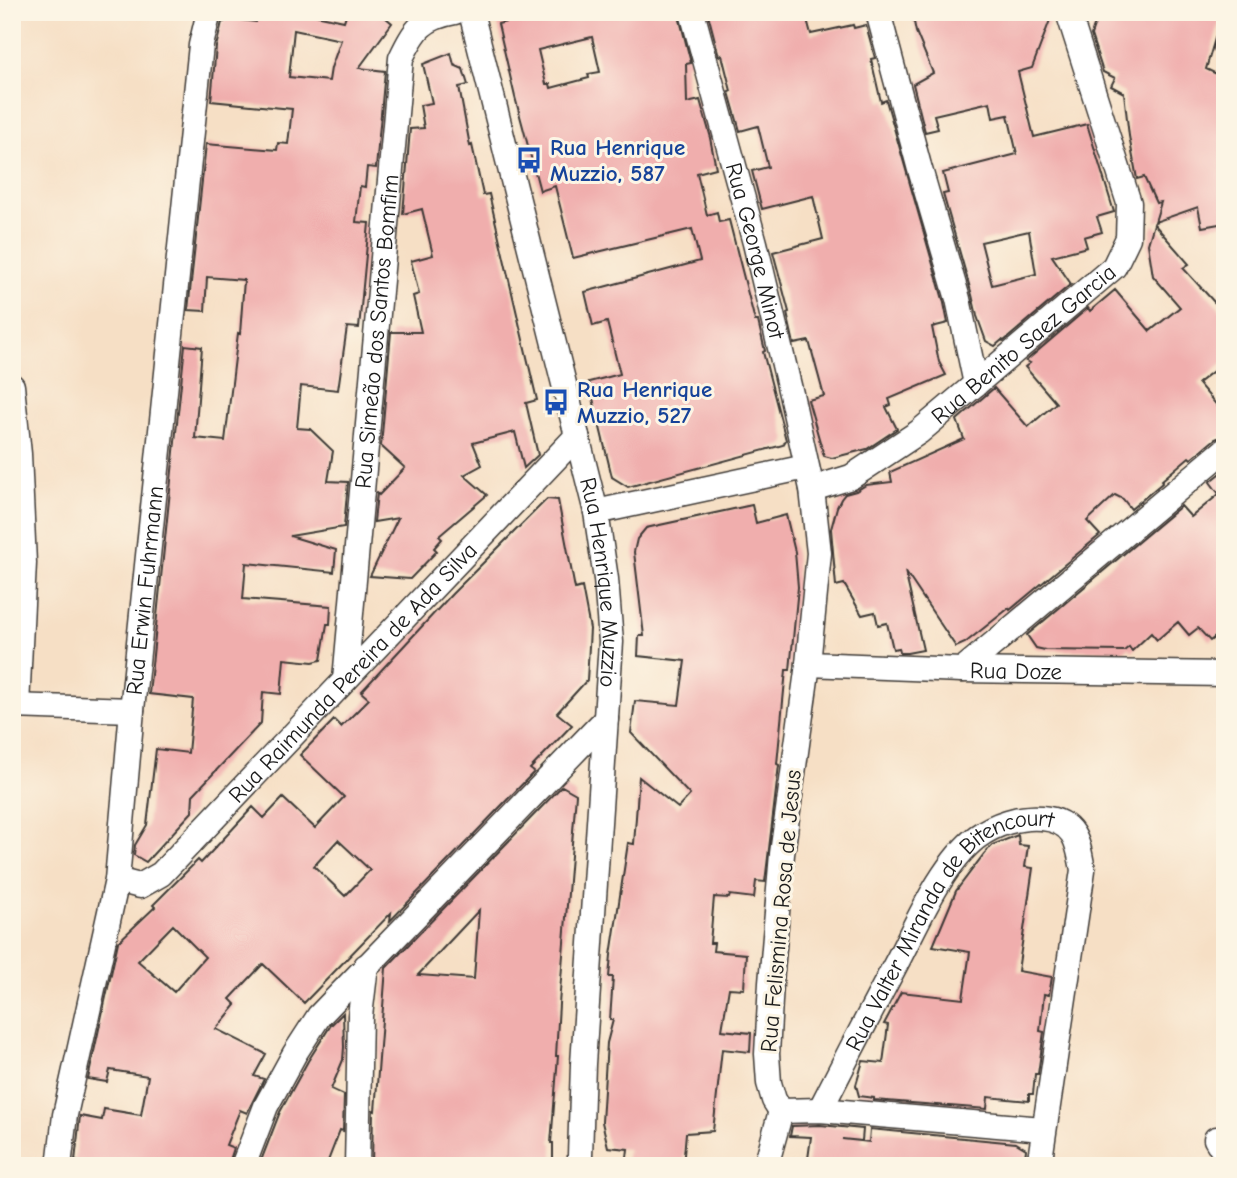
<svg xmlns="http://www.w3.org/2000/svg" width="1237" height="1178" font-family="'Comic Neue',sans-serif">
	<style>
		.building { fill: #f0aead; fill-rule: evenodd }
		.lines { fill: none; stroke-linecap: round; stroke-linejoin: round }
		.street-casing { stroke: #3d3935; stroke-width: 27 }
		.street { stroke: #fff; stroke-width: 24 }
		.labels { text-anchor: middle; dominant-baseline: central; stroke-width: 6; stroke-linejoin: round; paint-order: stroke }
		.transit-label { font-size: 23px; font-weight: bold; fill: #164399; stroke: #fcf5e5; text-anchor: start }
		.street-label { font-size: 23px; fill: #1c1c1c; stroke: #fcf5e5 }
	</style>
	<rect width="100%" height="100%" fill="#fcf5e5"/>
	<filter id="ink" filterUnits="userSpaceOnUse"><feTurbulence type="fractalNoise" baseFrequency=".0143" numOctaves="2"/><feDisplacementMap in="SourceGraphic" scale="14" xChannelSelector="R" yChannelSelector="G"/><feConvolveMatrix kernelMatrix="1 2 1 2 8 2 1 2 1" color-interpolation-filters="sRGB"/></filter>
	<filter id="wash" filterUnits="userSpaceOnUse"><feTurbulence type="fractalNoise" baseFrequency=".00686" numOctaves="4" result="noise"/><feDisplacementMap in="SourceGraphic" scale="28" xChannelSelector="R" yChannelSelector="G"/><feGaussianBlur stdDeviation="1.57" result="paint"/><feColorMatrix in="noise" values="0 0 0 0 0 0 0 0 0 0 0 0 0 0 0 0 0 1.4 0 .05"/><feComposite in="paint" operator="in"/></filter>
	<g filter="url(#wash)">
		<rect width="100%" height="100%" fill="#f6dfc5"/>
		<g id="blocks">
			<path class="building" d="M 252,12 L 302,12 L 344,21 L 347,12 L 379,12 L 392,23 L 359,68 L 385,71 L 376,168 L 367,167 L 365,187 L 360,186 L 356,222 L 369,223 L 359,328 L 347,327 L 338,390 L 301,386 L 297,428 L 310,429 L 333,451 L 328,481 L 348,482 L 344,527 L 290,536 L 336,550 L 334,572 L 246,563 L 243,599 L 331,606 L 330,624 L 327,624 L 321,660 L 313,662 L 284,659 L 281,694 L 263,692 L 261,723 L 193,795 L 192,812 L 146,862 L 134,855 L 135,845 L 147,825 L 156,749 L 188,753 L 193,699 L 149,694 L 185,345 L 202,347 L 195,438 L 225,441 L 238,333 L 240,334 L 244,280 L 207,277 L 205,311 L 188,310 L 206,144 L 277,150 L 278,143 L 288,144 L 292,109 L 211,101 L 216,47 L 222,22 L 224,22 L 224,18 L 257,22 L 251,21 ZM 294,30 L 341,40 L 331,68 L 329,81 L 289,77 Z
				M 546,12 L 678,12 L 691,63 L 686,64 L 687,103 L 700,100 L 711,138 L 710,138 L 716,168 L 697,173 L 707,215 L 717,212 L 719,222 L 729,220 L 755,321 L 758,321 L 765,351 L 763,352 L 786,440 L 783,445 L 628,487 L 612,477 L 589,382 L 620,374 L 607,322 L 593,326 L 585,292 L 700,261 L 692,229 L 573,258 L 555,186 L 540,191 L 515,97 L 498,24 ZM 592,37 L 600,72 L 588,74 L 589,78 L 551,88 L 550,84 L 546,84 L 538,50 Z
				M 715,12 L 805,12 L 811,34 L 853,25 L 854,28 L 866,25 L 875,58 L 871,59 L 881,102 L 886,100 L 944,303 L 948,323 L 932,327 L 939,362 L 946,375 L 889,399 L 891,405 L 886,407 L 897,429 L 867,449 L 832,458 L 824,456 L 808,400 L 824,396 L 809,341 L 794,344 L 787,313 L 789,312 L 773,252 L 823,239 L 813,196 L 762,209 L 752,171 L 768,167 L 758,126 L 740,131 L 729,92 L 731,91 L 722,55 L 719,56 L 708,14 Z
				M 912,12 L 1053,12 L 1032,68 L 1018,72 L 1034,137 L 1087,124 L 1114,212 L 1097,217 L 1102,232 L 1084,237 L 1087,247 L 1052,256 L 1071,284 L 1004,341 L 1002,340 L 995,346 L 986,341 L 977,316 L 972,295 L 943,194 L 948,193 L 943,173 L 1017,154 L 1008,115 L 993,118 L 990,102 L 934,115 L 938,129 L 925,132 L 913,84 L 933,73 L 916,32 ZM 1029,231 L 1036,274 L 992,285 L 981,242 Z
				M 1099,12 L 1220,12 L 1219,25 L 1206,69 L 1225,78 L 1225,223 L 1202,227 L 1198,207 L 1155,222 L 1161,202 L 1156,203 L 1144,177 L 1137,179 L 1129,136 L 1124,93 L 1111,86 L 1115,78 L 1103,72 L 1091,35 Z
				M 451,53 L 454,65 L 463,69 L 468,85 L 459,87 L 470,146 L 472,145 L 483,195 L 489,194 L 537,400 L 526,403 L 538,455 L 524,468 L 515,432 L 473,443 L 482,465 L 464,475 L 487,495 L 439,536 L 442,539 L 434,548 L 437,551 L 410,579 L 370,576 L 398,518 L 374,522 L 377,493 L 379,495 L 405,468 L 381,446 L 391,332 L 421,332 L 413,296 L 419,294 L 411,261 L 433,255 L 422,209 L 403,214 L 410,129 L 424,128 L 420,105 L 432,103 L 423,64 Z
				M 1154,224 L 1189,264 L 1183,268 L 1225,314 L 1225,362 L 1198,383 L 1225,415 L 1225,435 L 1215,439 L 1191,459 L 1189,457 L 1161,481 L 1162,483 L 1131,509 L 1123,499 L 1115,495 L 1087,521 L 1100,535 L 1010,610 L 1009,608 L 965,643 L 956,647 L 905,571 L 923,650 L 907,653 L 900,653 L 899,648 L 893,649 L 887,623 L 878,625 L 875,612 L 862,615 L 844,584 L 836,586 L 831,529 L 837,507 L 841,499 L 845,494 L 856,491 L 866,485 L 892,482 L 890,472 L 964,439 L 957,420 L 994,388 L 1028,427 L 1056,403 L 1025,367 L 1030,363 L 1026,361 L 1088,308 L 1090,311 L 1115,290 L 1150,331 L 1180,307 L 1153,276 L 1148,244 Z
				M 1225,470 L 1225,629 L 1210,641 L 1198,628 L 1189,635 L 1178,622 L 1157,640 L 1151,633 L 1132,651 L 1129,647 L 1124,651 L 1045,650 L 1036,648 L 1027,635 L 1181,506 L 1191,517 L 1219,494 L 1210,482 Z
				M 547,499 L 558,500 L 575,589 L 582,587 L 590,629 L 587,680 L 557,713 L 572,725 L 530,769 L 534,772 L 390,921 L 391,913 L 304,1003 L 263,964 L 230,999 L 236,1005 L 216,1029 L 266,1054 L 254,1076 L 264,1079 L 247,1113 L 240,1110 L 226,1145 L 234,1148 L 228,1166 L 92,1166 L 75,1161 L 80,1116 L 102,1120 L 104,1109 L 141,1115 L 148,1076 L 110,1070 L 107,1082 L 88,1079 L 118,942 L 155,907 L 153,905 L 198,860 L 201,863 L 253,807 L 264,818 L 283,798 L 315,828 L 344,797 L 300,755 L 334,720 L 341,727 L 369,699 L 361,692 L 452,594 ZM 338,840 L 370,870 L 345,896 L 314,866 ZM 173,925 L 205,957 L 174,992 L 138,961 Z
				M 752,505 L 756,523 L 786,515 L 795,552 L 798,587 L 790,670 L 786,670 L 777,764 L 779,765 L 765,882 L 756,881 L 754,898 L 730,895 L 729,898 L 714,897 L 710,943 L 714,943 L 713,951 L 746,954 L 744,989 L 729,988 L 722,1030 L 751,1033 L 750,1052 L 722,1049 L 713,1131 L 686,1133 L 683,1166 L 626,1166 L 628,1149 L 608,1147 L 602,1122 L 607,1043 L 613,1020 L 610,1020 L 613,977 L 609,977 L 611,955 L 628,843 L 634,844 L 639,777 L 678,808 L 690,795 L 631,733 L 635,701 L 679,705 L 685,661 L 638,656 L 639,636 L 644,636 L 634,552 L 637,539 L 646,528 Z
				M 562,786 L 576,794 L 559,1004 L 556,1056 L 558,1056 L 551,1143 L 553,1143 L 553,1166 L 372,1166 L 373,1110 L 375,1111 L 386,968 ZM 479,910 L 474,979 L 418,975 Z
				M 1018,835 L 1019,845 L 1028,846 L 1025,867 L 1033,868 L 1018,971 L 1052,977 L 1049,995 L 1044,994 L 1040,1031 L 1044,1032 L 1038,1074 L 1035,1074 L 1033,1094 L 1029,1094 L 1029,1101 L 988,1097 L 987,1109 L 874,1100 L 874,1098 L 859,1096 L 856,1085 L 863,1061 L 883,1063 L 888,1025 L 884,1024 L 901,992 L 963,999 L 970,952 L 933,946 L 956,891 L 984,854 L 992,845 Z
				M 343,1013 L 344,1047 L 343,1060 L 331,1089 L 344,1095 L 343,1131 L 340,1130 L 326,1166 L 259,1166 L 280,1112 L 308,1061 L 331,1025 Z
				M 820,1125 L 863,1129 L 862,1141 L 842,1139 L 869,1142 L 870,1129 L 1016,1143 L 1026,1149 L 1024,1166 L 930,1166 L 911,1164 L 911,1166 L 807,1166 L 811,1137 L 790,1136 L 792,1126 Z"/>
		</g>
	</g>
	<g filter="url(#ink)">
		<use href="#blocks" fill-opacity="0" stroke="#3d3935" stroke-width="2"/>
		<g class="lines">
			<g class="street-casing">
				<g id="street">
					<path id="s1" d="M 471,12 L 596,512 L 606,579 L 611,642 L 583,1064 L 580,1156 L 581,1166"/>
					<path id="s2" d="M 692,12 L 755,243 L 791,394 L 812,489 L 819,553 L 808,664 L 782,854 L 771,983 L 767,1054 L 769,1083 L 774,1100 L 781,1111"/>
					<path d="M 878,12 L 919,166 L 958,299 L 976,384"/>
					<path d="M 12,386 L 19,454 L 24,563 L 17,706"/>
					<path id="s3" d="M 812,489 L 851,477 L 919,432 L 1114,267 L 1128,238 L 1129,203 L 1068,12"/>
					<path d="M 596,512 L 806,467"/>
					<path id="s4" d="M 808,664 L 962,670 L 1225,674"/>
					<path d="M 962,670 L 1225,450"/>
					<path id="s5" d="M 345,680 L 401,58 C 415,29 422,18 455,12"/>
					<path d="M 12,706 L 132,710"/>
					<path id="s6" d="M 117,880 L 140,886 L 161,874 L 577,436"/>
					<path id="s7" d="M 820,1110 C 846,1059 872,1009 899,958 C 918,921 943,863 977,837 C 995,824 1019,816 1042,818 C 1075,821 1078,842 1083,870 L 1039,1166"/>
					<path d="M 781,1111 L 820,1110 L 1043,1129"/>
					<path d="M 1216,1139 L 1225,1154"/>
					<path id="s8" d="M 59,1166 L 65,1115 L 117,880 L 132,710 L 201,45 L 209,12"/>
					<path d="M 243,1166 L 266,1106 L 295,1053 L 319,1016 L 606,719"/>
					<path d="M 357,1166 L 360,1016 L 366,966"/>
					<path d="M 766,1166 L 781,1111"/>
				</g>
			</g>
			<use href="#street" class="street"/>
		</g>
	</g>
	<defs>
		<g id="bus-bare" transform="scale(2.1)"><path d="M-5-6H5V4H4V6H2V4H-2V6H-4V4H-5ZM-3.5-4V0h7V-4ZM-3.5 1.2v1.5H-2V1.2ZM2 1.2v1.5H3.5V1.2Z" fill="#1a4fb4" stroke="#fcf5e5" stroke-width="2.5" paint-order="stroke"/></g>
	</defs>
	<g fill-rule="evenodd">
		<use href="#bus-bare" x="529" y="160"/>
		<use href="#bus-bare" x="556" y="402"/>
	</g>
	<g class="labels">
		<g class="transit-label">
			<text x="550" y="147">Rua Henrique<tspan x="550" dy="26">Muzzio, 587</tspan></text>
			<text x="577" y="389">Rua Henrique<tspan x="577" dy="26">Muzzio, 527</tspan></text>
		</g>
		<g class="street-label">
			<text stroke="none"><textPath href="#s2" startOffset="247">Rua George Minot</textPath></text>
			<text stroke="none"><textPath href="#s5" startOffset="350">Rua Simeão dos Santos Bomfim</textPath></text>
			<text stroke="none"><textPath href="#s3" startOffset="259">Rua Benito Saez Garcia</textPath></text>
			<text stroke="none"><textPath href="#s1" startOffset="586">Rua Henrique Muzzio</textPath></text>
			<text stroke="none"><textPath href="#s8" startOffset="583">Rua Erwin Fuhrmann</textPath></text>
			<text stroke="none"><textPath href="#s4" startOffset="208">Rua Doze</textPath></text>
			<text stroke="none"><textPath href="#s6" startOffset="326">Rua Raimunda Pereira de Ada Silva</textPath></text>
			<text transform="translate(781 911) rotate(-85)">Rua Felismina Rosa de Jesus</text>
			<text stroke="none"><textPath href="#s7" startOffset="233">Rua Valter Miranda de Bitencourt</textPath></text>
		</g>
	</g>
	<rect width="1237" height="1178" fill="none" stroke="#fcf5e5" stroke-width="42"/>
</svg>
